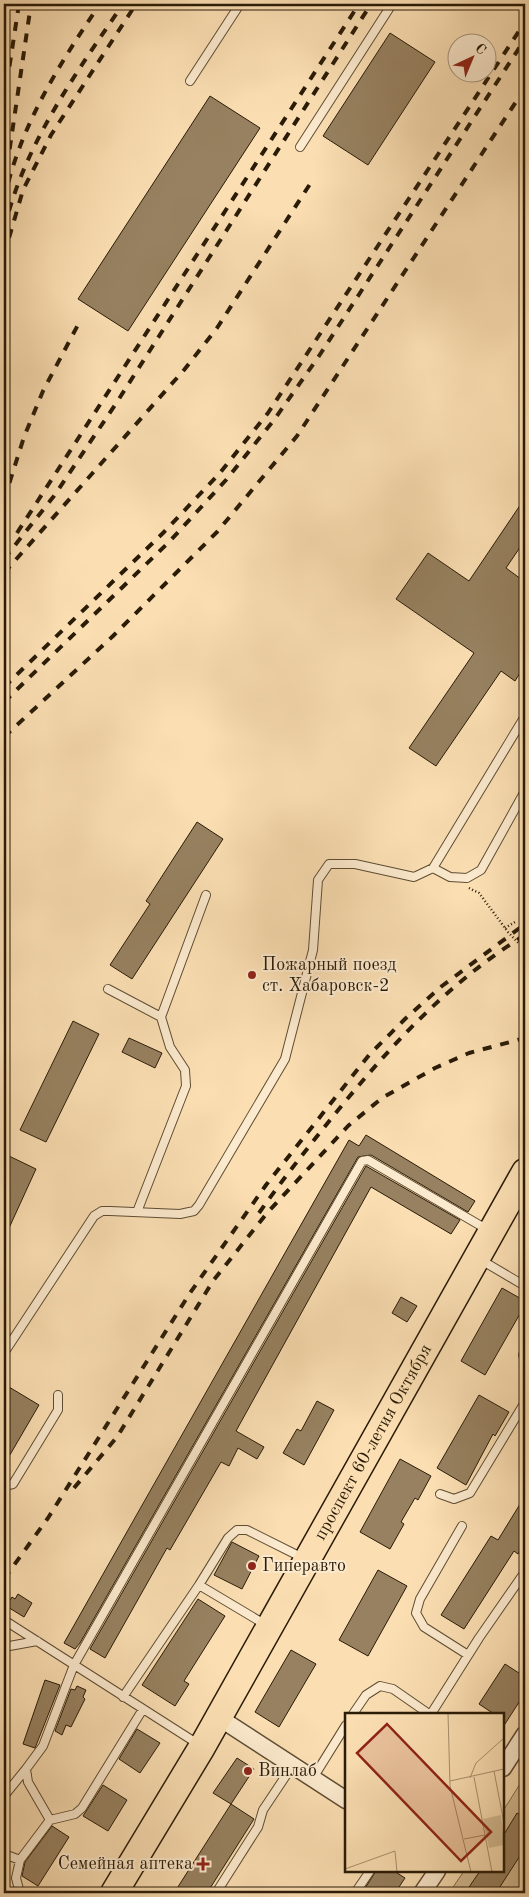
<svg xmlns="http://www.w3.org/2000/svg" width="529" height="1897" font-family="'Old Standard TT',serif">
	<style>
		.pitch { fill: #d7be96; stroke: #806c4e }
		.building { fill: #978160; stroke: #2a1b07 }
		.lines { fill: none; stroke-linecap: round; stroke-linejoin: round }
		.service-casing { stroke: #5e4c32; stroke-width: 10 }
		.minor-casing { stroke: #5e4c32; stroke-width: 19 }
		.trunk-casing { stroke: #2a1b07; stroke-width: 29 }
		.path { stroke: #2a1b07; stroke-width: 2.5; stroke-dasharray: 1 2.5; stroke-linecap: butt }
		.service { stroke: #fceace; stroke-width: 8 }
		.minor { stroke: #fceace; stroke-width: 16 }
		.trunk { stroke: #fbdfb3; stroke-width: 26 }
		.rail { stroke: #2a1b07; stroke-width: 4; stroke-dasharray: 9 9; stroke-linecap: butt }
		.poi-dot { fill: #8f2418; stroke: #fceace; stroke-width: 2 }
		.labels { text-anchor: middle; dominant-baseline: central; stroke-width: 4; stroke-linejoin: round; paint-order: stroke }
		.poi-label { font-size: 18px; fill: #2a1b07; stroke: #fceace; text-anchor: start }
		.street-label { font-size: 18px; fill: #2a1b07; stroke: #fceace }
		.inset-road { fill: none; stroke: #a7916e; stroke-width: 1 }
		.view { fill: #8f2418; fill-opacity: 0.15; stroke: #8f2418; stroke-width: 2.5 }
		.inset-edge { fill: none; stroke: #2a1b07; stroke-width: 2.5 }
	</style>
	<rect width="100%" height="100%" fill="#fbdfb3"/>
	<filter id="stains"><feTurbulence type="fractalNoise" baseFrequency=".004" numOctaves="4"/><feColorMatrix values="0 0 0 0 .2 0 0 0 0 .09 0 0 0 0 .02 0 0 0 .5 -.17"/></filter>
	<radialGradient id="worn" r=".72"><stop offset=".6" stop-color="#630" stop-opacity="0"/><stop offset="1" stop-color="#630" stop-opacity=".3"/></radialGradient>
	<path class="pitch" d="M 525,1776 L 525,1893 L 449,1893 L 464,1871 L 503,1871 L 503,1811 Z"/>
	<path class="building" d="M 390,33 L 435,62 L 368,165 L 323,136 Z
		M 210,96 L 260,128 L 128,331 L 78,299 Z
		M 525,498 L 525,540 L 506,568 L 525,582 L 525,665 L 515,681 L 501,671 L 436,766 L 409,748 L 474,653 L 396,599 L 428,553 L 469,581 Z
		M 197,822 L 223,839 L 132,979 L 110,965 L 150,904 L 146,901 Z
		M 73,1021 L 99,1034 L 46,1142 L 20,1130 Z
		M 129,1038 L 162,1053 L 155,1068 L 122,1052 Z
		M 366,1135 L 475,1201 L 468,1212 L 371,1155 L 358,1157 L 80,1643 L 75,1649 L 64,1643 L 349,1140 L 359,1146 Z
		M 9,1156 L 36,1169 L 4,1239 L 4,1166 Z
		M 366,1166 L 460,1220 L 451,1234 L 371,1187 L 236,1431 L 264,1447 L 257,1459 L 238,1448 L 229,1466 L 221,1462 L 170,1550 L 167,1548 L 105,1658 L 90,1649 Z
		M 502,1288 L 525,1301 L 525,1305 L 485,1375 L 461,1361 Z
		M 401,1297 L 417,1306 L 407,1322 L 392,1313 Z
		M 4,1384 L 39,1405 L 4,1465 Z
		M 479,1395 L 509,1412 L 495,1436 L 493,1434 L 466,1485 L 437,1468 Z
		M 317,1401 L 334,1410 L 304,1465 L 283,1453 L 297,1429 L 301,1431 Z
		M 400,1459 L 431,1476 L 418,1500 L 415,1498 L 401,1522 L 404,1524 L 390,1549 L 360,1532 Z
		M 525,1496 L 525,1542 L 518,1554 L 514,1551 L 464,1629 L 441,1615 L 491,1536 L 498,1540 Z
		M 232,1542 L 259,1556 L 242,1589 L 214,1575 Z
		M 378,1570 L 407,1586 L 368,1656 L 339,1640 Z
		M 18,1594 L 32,1603 L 24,1617 L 6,1606 L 12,1597 L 15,1599 Z
		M 198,1599 L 225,1616 L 184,1681 L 189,1684 L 175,1706 L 142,1685 Z
		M 291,1650 L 316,1664 L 279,1727 L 255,1712 Z
		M 505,1664 L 525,1677 L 525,1693 L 503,1727 L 503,1714 L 494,1714 L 479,1704 Z
		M 45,1680 L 60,1685 L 35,1748 L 23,1744 Z
		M 77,1686 L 86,1690 L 83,1697 L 85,1699 L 71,1727 L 66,1725 L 62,1735 L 55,1731 L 71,1689 L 75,1690 Z
		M 137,1729 L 160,1743 L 140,1773 L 119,1759 Z
		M 237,1758 L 254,1769 L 231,1804 L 213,1793 Z
		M 103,1785 L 127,1800 L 108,1831 L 83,1816 Z
		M 231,1804 L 254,1819 L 207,1893 L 174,1893 Z
		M 517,1813 L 525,1818 L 525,1848 L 496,1893 L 465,1893 L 480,1871 L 503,1871 L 503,1836 Z
		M 52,1826 L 69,1837 L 38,1886 L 22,1876 L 25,1862 Z
		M 376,1871 L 394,1871 L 405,1878 L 395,1893 L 362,1893 Z"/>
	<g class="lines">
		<g class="service-casing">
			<path id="service" d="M 190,81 L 240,4
				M 300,147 L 392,4
				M 433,868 L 450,877 L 467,878 L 481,870 L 525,791
				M 108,989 L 161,1017
				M 137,1212 L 186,1086 L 185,1070 L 170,1047 L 161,1017 L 206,895
				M 481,1260 L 525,1286
				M 525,1350 L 523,1355 L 525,1362
				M 4,1353 L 94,1216 L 102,1211 L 110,1211 L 180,1214 L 194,1211 L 199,1205 L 285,1059 L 313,950 L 318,880 L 329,864 L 355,864 L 414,877 L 433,868 L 525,716
				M 4,1486 L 13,1484 L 58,1410 L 58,1395
				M 440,1494 L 454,1499 L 470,1493 L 525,1402
				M 462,1526 L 420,1599 L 416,1613 L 424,1627 L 468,1655
				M 199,1585 L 266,1625
				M 4,1620 L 198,1744
				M 4,1647 L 37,1641
				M 123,1697 L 199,1585 L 228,1538 L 237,1530 L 247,1530 L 303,1558
				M 353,1714 L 366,1695 L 380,1686 L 393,1689 L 429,1714
				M 431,1714 L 479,1638 L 522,1576
				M 313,1778 L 346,1725
				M 4,1796 L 26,1769
				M 50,1820 L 75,1814 L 82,1808 L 143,1709
				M 4,1854 L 20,1860 L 50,1820 L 28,1782 L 26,1769 L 43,1746 L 74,1665 L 362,1161 L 368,1160 L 488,1230
				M 20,1860 L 16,1878 L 20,1893
				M 216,1893 L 258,1827 L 263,1810 L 293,1765
				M 355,1893 L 370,1871"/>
		</g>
		<g class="minor-casing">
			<path id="minor" d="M 218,1717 L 346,1800
				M 503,1768 L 525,1734
				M 422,1893 L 437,1871"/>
		</g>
		<g class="trunk-casing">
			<g id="trunk">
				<path id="s1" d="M 114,1893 L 202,1747 L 525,1172"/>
			</g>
		</g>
		<path class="path" d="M 469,888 L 479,893 L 508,932 L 525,950
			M 505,928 L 515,922"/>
		<use href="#service" class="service"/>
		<use href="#minor" class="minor"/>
		<use href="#trunk" class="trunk"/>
		<path class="rail" d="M 4,102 L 19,4
			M 7,167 L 31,4
			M 4,200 C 20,126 58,66 100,4
			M 9,211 C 31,135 79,69 123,4
			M 4,255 L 23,190 L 51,135 L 136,4
			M 4,500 L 24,437 L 43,391 L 80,321
			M 17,533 L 359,4
			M 4,559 L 54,496 L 117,402 L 371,4
			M 4,573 L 184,370 L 217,328 L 310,184
			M 4,687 L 163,533 L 219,474 L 268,413 L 525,22
			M 4,702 L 170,541 L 226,480 L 274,420 L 319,356 L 525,39
			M 4,737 L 113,636 L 217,532 L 297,436 L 525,88
			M 259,1213 C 283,1179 309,1146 335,1114 C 391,1045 449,982 525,935
			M 74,1488 L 117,1437 L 213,1281 L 267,1213 L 348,1126 L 382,1098 L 435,1068 L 469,1053 L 525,1038
			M 4,1579 L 48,1518 L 190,1293 L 266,1185 L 369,1055 L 405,1019 L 442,986 L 525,924"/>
	</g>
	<g class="poi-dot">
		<circle cx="252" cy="975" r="5"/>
		<circle cx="252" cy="1566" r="5"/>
		<circle cx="248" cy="1771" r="5"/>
		<path d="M200.5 1856.5h5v5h5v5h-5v5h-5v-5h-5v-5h5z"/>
	</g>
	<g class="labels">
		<g class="poi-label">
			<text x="262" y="965">Пожарный поезд<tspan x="262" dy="21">ст. Хабаровск-2</tspan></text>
			<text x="262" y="1566">Гиперавто</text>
			<text x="258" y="1771">Винлаб</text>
			<text x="193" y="1864" text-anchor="end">Семейная аптека</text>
		</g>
		<g class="street-label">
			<text stroke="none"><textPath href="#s1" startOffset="520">проспект 60-летия Октября</textPath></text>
		</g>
	</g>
	<g transform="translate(345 1713)">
		<rect width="159" height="159" fill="#fbdfb3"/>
		<path d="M 156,102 L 159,132 L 144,135 L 138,106 Z" fill="#d7be96"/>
		<path class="inset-road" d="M 103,0 L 105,73 L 126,159M 149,58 L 159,110M 129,64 L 147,159M 125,65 L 131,50 L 159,25M 105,68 L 159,56M 119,126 L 140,122M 0,156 L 50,138 L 52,159"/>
		<path class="view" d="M 42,11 L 146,119 L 116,148 L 12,40 Z"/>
		<rect width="159" height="159" class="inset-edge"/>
	</g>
	<rect width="529" height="1897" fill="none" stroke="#fbdfb3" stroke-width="20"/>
	<rect x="5" y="5" width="519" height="1887" fill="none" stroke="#2a1b07" stroke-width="2.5"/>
	<rect x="10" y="10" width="509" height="1877" fill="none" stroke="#2a1b07"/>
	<g transform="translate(472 58) rotate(44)"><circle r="24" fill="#fceace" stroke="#a8977e"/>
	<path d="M0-4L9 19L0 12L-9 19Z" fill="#8f2418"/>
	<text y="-8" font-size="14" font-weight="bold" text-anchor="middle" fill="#2a1b07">С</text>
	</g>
	<rect width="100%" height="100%" filter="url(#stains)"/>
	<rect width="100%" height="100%" fill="url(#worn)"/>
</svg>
